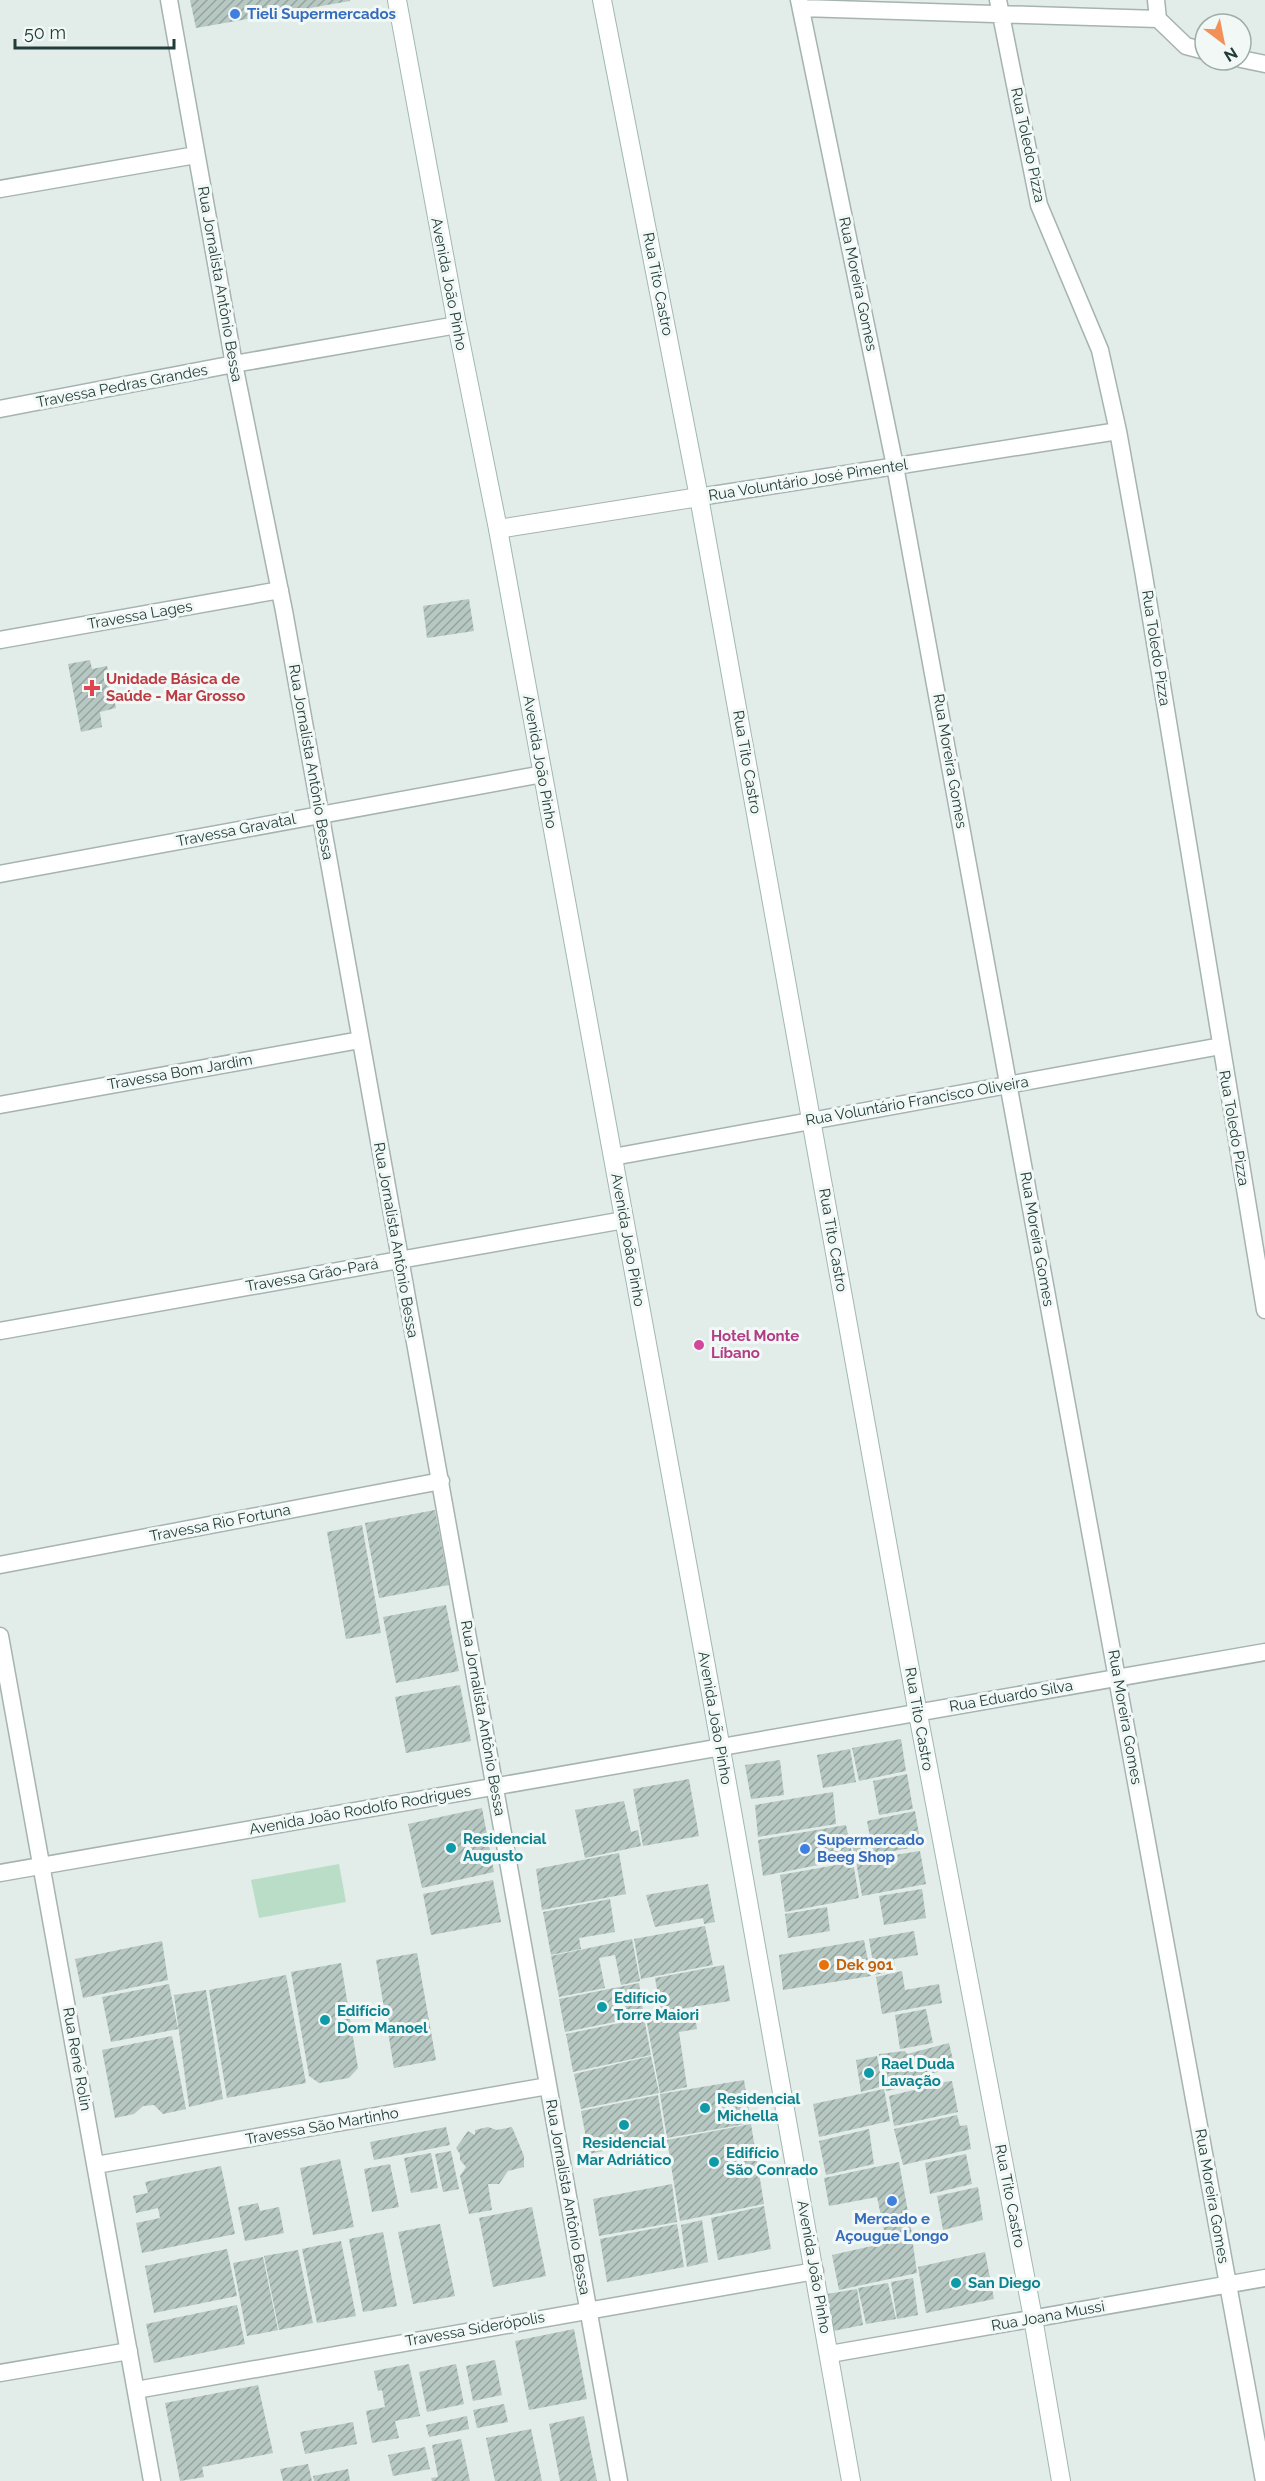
<svg xmlns="http://www.w3.org/2000/svg" width="1265" height="2481" font-family="Raleway,sans-serif">
	<style>
		.pitch { fill: #baddc8 }
		.building { fill: url(#building-hatch) }
		.lines { fill: none; stroke-linecap: round; stroke-linejoin: round }
		.minor-casing { stroke: #a5b4b0; stroke-width: 19 }
		.tertiary-casing { stroke: #a5b4b0; stroke-width: 20 }
		.secondary-casing { stroke: #a0b8b2; stroke-width: 20 }
		.minor { stroke: #fff; stroke-width: 16 }
		.tertiary { stroke: #fff; stroke-width: 18 }
		.secondary { stroke: #fff; stroke-width: 18 }
		.shop-dot { fill: #3f7fe0; stroke: #f2f8f6; stroke-width: 2 }
		.health-dot { fill: #e0444e; stroke: #f2f8f6; stroke-width: 2 }
		.hotel-dot { fill: #d1479c; stroke: #f2f8f6; stroke-width: 2 }
		.culture-dot { fill: #0f9aa8; stroke: #f2f8f6; stroke-width: 2 }
		.food-dot { fill: #e8710a; stroke: #f2f8f6; stroke-width: 2 }
		.labels { text-anchor: middle; dominant-baseline: central; stroke-width: 6; stroke-linejoin: round; paint-order: stroke }
		.shop-label { font-size: 15px; font-weight: bold; fill: #366cbe; stroke: #f2f8f6; text-anchor: start }
		.street-label { font-size: 15px; fill: #223d39; stroke: #f2f8f6 }
		.health-label { font-size: 15px; font-weight: bold; fill: #be3a42; stroke: #f2f8f6; text-anchor: start }
		.hotel-label { font-size: 15px; font-weight: bold; fill: #b23c85; stroke: #f2f8f6; text-anchor: start }
		.culture-label { font-size: 15px; font-weight: bold; fill: #0d838f; stroke: #f2f8f6; text-anchor: start }
		.food-label { font-size: 15px; font-weight: bold; fill: #c56008; stroke: #f2f8f6; text-anchor: start }
	</style>
	<defs>
		<pattern id="building-hatch" width="6" height="6" patternUnits="userSpaceOnUse" patternTransform="scale(1.5)"><rect width="6" height="6" fill="#b7c7c2"/><path d="M-1 1l2-2M0 6l6-6M5 7l2-2" fill="none" stroke="#94a39f"/></pattern>
	</defs>
	<rect width="100%" height="100%" fill="#e2ece8"/>
	<path class="pitch" d="M 339,1864 L 346,1902 L 259,1918 L 251,1880 Z"/>
	<path class="building" d="M 190,0 L 350,0 L 350,1 L 196,28 Z
		M 469,599 L 474,631 L 427,638 L 423,606 Z
		M 90,660 L 92,669 L 107,666 L 116,708 L 100,712 L 102,727 L 81,732 L 68,664 Z
		M 435,1510 L 449,1585 L 379,1598 L 365,1523 Z
		M 362,1525 L 381,1633 L 346,1639 L 327,1532 Z
		M 446,1605 L 459,1671 L 396,1683 L 383,1617 Z
		M 460,1685 L 471,1741 L 406,1753 L 395,1697 Z
		M 901,1739 L 906,1771 L 859,1781 L 852,1748 Z
		M 850,1749 L 856,1782 L 823,1788 L 817,1755 Z
		M 780,1760 L 784,1795 L 751,1799 L 745,1765 Z
		M 907,1774 L 913,1809 L 879,1815 L 873,1781 Z
		M 689,1779 L 699,1836 L 643,1846 L 633,1789 Z
		M 833,1792 L 836,1824 L 758,1837 L 755,1805 Z
		M 624,1801 L 631,1832 L 638,1830 L 641,1846 L 585,1858 L 575,1810 Z
		M 482,1808 L 494,1872 L 422,1888 L 408,1824 Z
		M 915,1811 L 921,1846 L 855,1858 L 851,1840 L 870,1837 L 867,1821 Z
		M 846,1825 L 853,1858 L 763,1876 L 758,1840 Z
		M 920,1851 L 926,1884 L 862,1896 L 856,1861 Z
		M 619,1853 L 626,1894 L 542,1910 L 536,1869 Z
		M 853,1862 L 859,1898 L 785,1912 L 780,1875 Z
		M 493,1880 L 501,1922 L 431,1935 L 423,1894 Z
		M 708,1884 L 715,1922 L 704,1924 L 703,1918 L 655,1927 L 646,1895 Z
		M 922,1889 L 926,1918 L 884,1925 L 879,1896 Z
		M 610,1899 L 615,1932 L 579,1938 L 581,1949 L 551,1955 L 543,1912 Z
		M 827,1907 L 830,1931 L 788,1938 L 785,1914 Z
		M 705,1926 L 713,1965 L 641,1979 L 634,1939 Z
		M 914,1931 L 918,1955 L 894,1959 L 895,1970 L 875,1975 L 869,1939 Z
		M 632,1939 L 640,1981 L 621,1985 L 615,1955 L 599,1958 L 605,1988 L 559,1997 L 551,1956 Z
		M 864,1940 L 871,1976 L 783,1990 L 779,1955 Z
		M 162,1941 L 168,1980 L 83,1998 L 75,1959 Z
		M 417,1953 L 436,2060 L 394,2068 L 376,1960 Z
		M 341,1963 L 358,2068 L 349,2078 L 319,2083 L 309,2076 L 291,1972 Z
		M 724,1965 L 730,2001 L 661,2012 L 655,1978 Z
		M 902,1971 L 905,1990 L 939,1984 L 942,2003 L 882,2014 L 876,1977 Z
		M 286,1975 L 306,2083 L 227,2098 L 209,1990 Z
		M 639,1983 L 644,2016 L 565,2032 L 559,1999 Z
		M 169,1984 L 178,2029 L 111,2042 L 102,1997 Z
		M 206,1990 L 223,2099 L 189,2107 L 174,1995 Z
		M 694,2009 L 697,2029 L 679,2032 L 687,2087 L 660,2093 L 646,2018 Z
		M 926,2009 L 933,2043 L 900,2049 L 895,2015 Z
		M 644,2018 L 651,2055 L 573,2072 L 566,2034 Z
		M 172,2036 L 186,2109 L 163,2114 L 154,2105 L 143,2106 L 134,2114 L 115,2118 L 102,2050 Z
		M 949,2043 L 955,2069 L 910,2077 L 911,2086 L 886,2091 L 879,2054 L 905,2051 L 907,2054 Z
		M 651,2056 L 659,2093 L 581,2109 L 574,2074 Z
		M 877,2056 L 883,2086 L 861,2092 L 856,2060 Z
		M 744,2080 L 751,2123 L 667,2138 L 660,2094 Z
		M 952,2081 L 958,2112 L 894,2126 L 889,2096 L 922,2088 L 922,2085 Z
		M 884,2089 L 890,2121 L 819,2137 L 813,2104 Z
		M 658,2095 L 665,2138 L 589,2154 L 581,2111 Z
		M 957,2115 L 960,2126 L 967,2125 L 971,2149 L 903,2165 L 894,2129 Z
		M 751,2124 L 764,2204 L 680,2221 L 667,2140 Z
		M 446,2127 L 450,2145 L 374,2160 L 370,2142 Z
		M 488,2127 L 497,2130 L 512,2127 L 524,2156 L 524,2167 L 508,2171 L 499,2184 L 488,2184 L 492,2210 L 469,2214 L 460,2176 L 466,2167 L 460,2160 L 460,2154 L 456,2148 L 468,2131 L 475,2135 L 475,2130 Z
		M 869,2129 L 874,2164 L 826,2175 L 819,2141 Z
		M 451,2151 L 459,2189 L 443,2192 L 435,2154 Z
		M 431,2153 L 438,2188 L 411,2193 L 404,2158 Z
		M 966,2154 L 972,2184 L 930,2194 L 925,2163 Z
		M 340,2159 L 354,2227 L 313,2235 L 300,2168 Z
		M 899,2162 L 912,2234 L 886,2240 L 877,2197 L 829,2206 L 824,2178 Z
		M 390,2164 L 399,2207 L 372,2212 L 364,2169 Z
		M 221,2166 L 235,2234 L 142,2253 L 136,2223 L 160,2218 L 158,2208 L 136,2213 L 133,2196 L 148,2193 L 145,2182 Z
		M 672,2184 L 677,2222 L 599,2236 L 593,2199 Z
		M 978,2187 L 983,2220 L 943,2230 L 937,2196 Z
		M 258,2203 L 260,2211 L 279,2207 L 284,2233 L 245,2241 L 238,2207 Z
		M 764,2206 L 771,2249 L 718,2260 L 711,2218 Z
		M 532,2207 L 546,2276 L 493,2287 L 479,2218 Z
		M 702,2220 L 708,2262 L 687,2267 L 681,2225 Z
		M 440,2224 L 455,2296 L 413,2304 L 398,2232 Z
		M 677,2224 L 684,2267 L 607,2282 L 600,2239 Z
		M 383,2232 L 397,2306 L 363,2312 L 349,2239 Z
		M 912,2237 L 917,2273 L 839,2290 L 832,2255 Z
		M 341,2241 L 356,2316 L 317,2323 L 302,2249 Z
		M 227,2249 L 237,2296 L 154,2313 L 145,2266 Z
		M 298,2250 L 313,2323 L 279,2330 L 264,2256 Z
		M 985,2252 L 994,2299 L 926,2313 L 918,2267 Z
		M 263,2257 L 278,2330 L 247,2336 L 233,2263 Z
		M 913,2278 L 918,2315 L 897,2319 L 891,2282 Z
		M 888,2283 L 896,2319 L 866,2324 L 858,2288 Z
		M 857,2289 L 863,2325 L 833,2331 L 827,2294 Z
		M 237,2305 L 245,2344 L 154,2363 L 146,2324 Z
		M 574,2329 L 587,2399 L 529,2410 L 515,2341 Z
		M 495,2360 L 502,2395 L 473,2401 L 466,2366 Z
		M 409,2364 L 420,2416 L 395,2421 L 399,2438 L 372,2443 L 366,2411 L 385,2407 L 382,2390 L 378,2391 L 374,2371 Z
		M 456,2364 L 464,2404 L 427,2412 L 419,2372 Z
		M 258,2385 L 273,2453 L 202,2467 L 204,2477 L 180,2481 L 165,2403 Z
		M 504,2404 L 508,2422 L 477,2428 L 473,2410 Z
		M 467,2416 L 469,2429 L 429,2437 L 426,2425 Z
		M 584,2416 L 597,2481 L 560,2481 L 549,2424 Z
		M 353,2422 L 357,2444 L 305,2454 L 300,2432 Z
		M 531,2429 L 542,2481 L 495,2481 L 486,2438 Z
		M 461,2439 L 470,2481 L 432,2481 L 431,2478 L 438,2477 L 432,2445 Z
		M 425,2447 L 430,2469 L 393,2476 L 388,2455 Z
		M 308,2464 L 312,2481 L 283,2481 L 280,2469 Z
		M 348,2469 L 350,2481 L 314,2481 L 313,2476 Z"/>
	<g class="lines">
		<g class="minor-casing">
			<path id="minor" d="M 169,0 L 234,364 L 284,611 L 619,2481
				M 799,0 L 895,466 L 1264,2481
				M 998,0 L 1039,205 L 1100,350 L 1118,431 L 1143,570 L 1265,1310
				M 1156,0 L 1158,19 L 1186,46 L 1205,51
				M 801,8 L 1158,19
				M 1241,59 L 1265,64
				M 0,189 L 196,155
				M 0,409 L 234,364 L 457,325
				M 699,497 L 1118,431
				M 0,640 L 280,590
				M 0,874 L 543,774
				M 0,1105 L 360,1040
				M 613,1157 L 1221,1046
				M 0,1331 L 624,1220
				M 0,1565 L 441,1481
				M 0,1636 L 152,2481
				M 0,1873 L 1265,1652
				M 96,2165 L 548,2086
				M 830,2354 L 1265,2278
				M 0,2373 L 129,2351
				M 136,2390 L 815,2271"/>
		</g>
		<g class="tertiary-casing">
			<path id="tertiary" d="M 498,529 L 699,497"/>
		</g>
		<g class="secondary-casing">
			<path id="secondary" d="M 397,0 L 457,325 L 498,529 L 714,1710 L 851,2481
				M 602,0 L 699,497 L 918,1714 L 1033,2318 L 1061,2481"/>
		</g>
		<use href="#minor" class="minor"/>
		<use href="#tertiary" class="tertiary"/>
		<use href="#secondary" class="secondary"/>
	</g>
	<g class="shop-dot">
		<circle cx="235" cy="14" r="6"/>
		<circle cx="805" cy="1849" r="6"/>
		<circle cx="892" cy="2201" r="6"/>
	</g>
	<path class="health-dot" d="M89 679h6v6h6v6h-6v6h-6v-6h-6v-6h6z"/>
	<circle class="hotel-dot" cx="699" cy="1345" r="6"/>
	<g class="culture-dot">
		<circle cx="451" cy="1848" r="6"/>
		<circle cx="602" cy="2007" r="6"/>
		<circle cx="325" cy="2020" r="6"/>
		<circle cx="869" cy="2073" r="6"/>
		<circle cx="705" cy="2108" r="6"/>
		<circle cx="624" cy="2125" r="6"/>
		<circle cx="714" cy="2162" r="6"/>
		<circle cx="956" cy="2283" r="6"/>
	</g>
	<circle class="food-dot" cx="824" cy="1965" r="6"/>
	<g class="labels">
		<g class="shop-label">
			<text x="247" y="14">Tieli Supermercados</text>
			<text x="817" y="1840">Supermercado<tspan x="817" dy="17">Beeg Shop</tspan></text>
			<text x="892" y="2219" text-anchor="middle">Mercado e<tspan x="892" dy="17">Açougue Longo</tspan></text>
		</g>
		<g class="street-label">
			<text transform="translate(1028 145) rotate(78)">Rua Toledo Pizza</text>
			<text transform="translate(220 284) rotate(80)">Rua Jornalista Antônio Bessa</text>
			<text transform="translate(449 284) rotate(79)">Avenida João Pinho</text>
			<text transform="translate(658 284) rotate(79)">Rua Tito Castro</text>
			<text transform="translate(858 284) rotate(78)">Rua Moreira Gomes</text>
			<text transform="translate(122 386) rotate(-11)">Travessa Pedras Grandes</text>
			<text transform="translate(808 480) rotate(-9)">Rua Voluntário José Pimentel</text>
			<text transform="translate(140 615) rotate(-10)">Travessa Lages</text>
			<text transform="translate(1156 648) rotate(81)">Rua Toledo Pizza</text>
			<text transform="translate(950 761) rotate(80)">Rua Moreira Gomes</text>
			<text transform="translate(311 762) rotate(80)">Rua Jornalista Antônio Bessa</text>
			<text transform="translate(540 762) rotate(80)">Avenida João Pinho</text>
			<text transform="translate(747 762) rotate(80)">Rua Tito Castro</text>
			<text transform="translate(236 830) rotate(-11)">Travessa Gravatal</text>
			<text transform="translate(180 1072) rotate(-10)">Travessa Bom Jardim</text>
			<text transform="translate(917 1101) rotate(-10)">Rua Voluntário Francisco Oliveira</text>
			<text transform="translate(1234 1128) rotate(80)">Rua Toledo Pizza</text>
			<text transform="translate(1037 1239) rotate(80)">Rua Moreira Gomes</text>
			<text transform="translate(396 1240) rotate(80)">Rua Jornalista Antônio Bessa</text>
			<text transform="translate(628 1240) rotate(80)">Avenida João Pinho</text>
			<text transform="translate(833 1240) rotate(80)">Rua Tito Castro</text>
			<text transform="translate(312 1275) rotate(-10)">Travessa Grão-Pará</text>
			<text transform="translate(220 1523) rotate(-11)">Travessa Rio Fortuna</text>
			<text transform="translate(1011 1696) rotate(-10)">Rua Eduardo Silva</text>
			<text transform="translate(1125 1717) rotate(80)">Rua Moreira Gomes</text>
			<text transform="translate(483 1718) rotate(80)">Rua Jornalista Antônio Bessa</text>
			<text transform="translate(715 1718) rotate(80)">Avenida João Pinho</text>
			<text transform="translate(919 1719) rotate(80)">Rua Tito Castro</text>
			<text transform="translate(360 1810) rotate(-10)">Avenida João Rodolfo Rodrigues</text>
			<text transform="translate(77 2059) rotate(80)">Rua René Rolin</text>
			<text transform="translate(322 2126) rotate(-10)">Travessa São Martinho</text>
			<text transform="translate(1010 2196) rotate(79)">Rua Tito Castro</text>
			<text transform="translate(1212 2196) rotate(80)">Rua Moreira Gomes</text>
			<text transform="translate(568 2197) rotate(80)">Rua Jornalista Antônio Bessa</text>
			<text transform="translate(814 2267) rotate(80)">Avenida João Pinho</text>
			<text transform="translate(1048 2316) rotate(-10)">Rua Joana Mussi</text>
			<text transform="translate(475 2329) rotate(-10)">Travessa Siderópolis</text>
		</g>
		<g class="health-label">
			<text x="106" y="679">Unidade Básica de<tspan x="106" dy="17">Saúde - Mar Grosso</tspan></text>
		</g>
		<g class="hotel-label">
			<text x="711" y="1336">Hotel Monte<tspan x="711" dy="17">Líbano</tspan></text>
		</g>
		<g class="culture-label">
			<text x="463" y="1839">Residencial<tspan x="463" dy="17">Augusto</tspan></text>
			<text x="614" y="1998">Edifício<tspan x="614" dy="17">Torre Maiori</tspan></text>
			<text x="337" y="2011">Edifício<tspan x="337" dy="17">Dom Manoel</tspan></text>
			<text x="881" y="2064">Rael Duda<tspan x="881" dy="17">Lavação</tspan></text>
			<text x="717" y="2099">Residencial<tspan x="717" dy="17">Michella</tspan></text>
			<text x="624" y="2143" text-anchor="middle">Residencial<tspan x="624" dy="17">Mar Adriático</tspan></text>
			<text x="726" y="2153">Edifício<tspan x="726" dy="17">São Conrado</tspan></text>
			<text x="968" y="2283">San Diego</text>
		</g>
		<g class="food-label">
			<text x="836" y="1965">Dek 901</text>
		</g>
	</g>
	<g transform="translate(1223 42) rotate(148)"><circle r="28" fill="#f2f8f6" stroke="#9fadaa" stroke-width="1.5"/>
	<path d="M0-4.5L10 22L0 15L-10 22Z" fill="#f2905a"/>
	<text y="-9" font-size="16" font-weight="bold" text-anchor="middle" fill="#223d39">N</text>
	</g>
	<path d="M15 39v9h159v-9" fill="none" stroke="#223d39" stroke-width="3"/>
	<text x="24" y="39" font-size="18" fill="#223d39" stroke="#f2f8f6" stroke-width="4.5" paint-order="stroke">50 m</text>
</svg>
